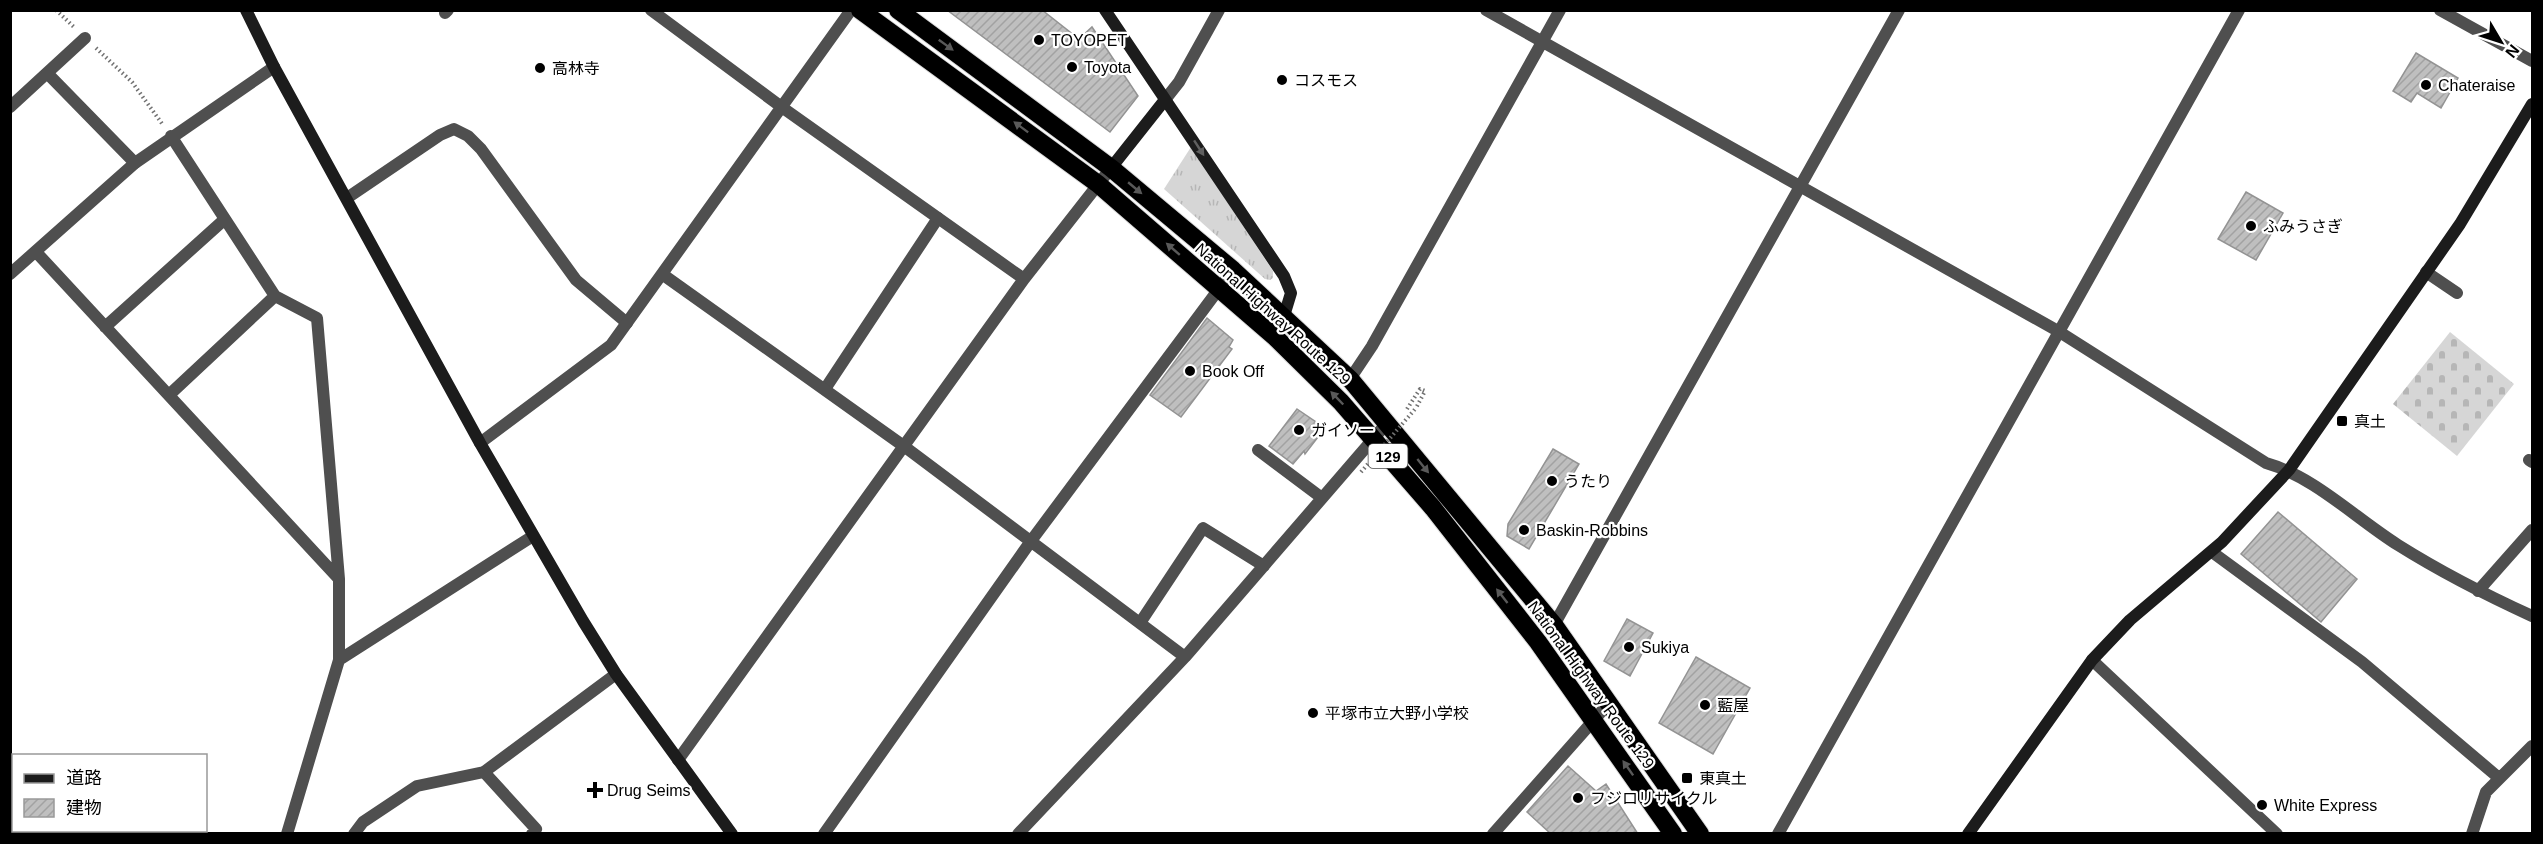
<svg xmlns="http://www.w3.org/2000/svg" width="2543" height="844" font-family="Helvetica,'Noto Sans JP',sans-serif">
	<style>
		.grass { fill: url(#grass-tufts) }
		.cemetery { fill: url(#cemetery-stones) }
		.building { fill: url(#building-hatch); stroke: #939393; stroke-width: 1.5 }
		.lines { fill: none; stroke-linecap: round; stroke-linejoin: round }
		.highway-casing { stroke: #dbdbdb; stroke-width: 20 }
		.path { stroke: #717171; stroke-width: 4; stroke-dasharray: 1.5 3; stroke-linecap: butt }
		.lane { stroke: #4f4f4f; stroke-width: 12 }
		.street { stroke: #4f4f4f; stroke-width: 12 }
		.secondary { stroke: #1c1c1c; stroke-width: 12 }
		.highway { stroke: #000; stroke-width: 18 }
		.path-bridge { stroke: #717171; stroke-width: 4; stroke-dasharray: 1.5 3; stroke-linecap: butt }
		.oneway { fill: #595959 }
		.oneway2 { fill: #606060 }
		.poi-dot { fill: #000; stroke: #fff; stroke-width: 2 }
		.labels { text-anchor: middle; dominant-baseline: central; stroke-width: 4.5; stroke-linejoin: round; paint-order: stroke }
		.shield { fill: #fff; stroke: #4c4c4c; stroke-width: 1.5 }
		.shield-label { font-size: 15px; font-weight: bold; fill: #000 }
		.poi-label { font-size: 16px; fill: #000; stroke: #fff; text-anchor: start }
		.street-label { font-size: 16px; fill: #000; stroke: #fff }
	</style>
	<defs>
		<pattern id="grass-tufts" width="24" height="20" patternUnits="userSpaceOnUse" patternTransform="scale(1.5)"><rect width="24" height="20" fill="#d6d6d6"/><path d="M3 7l-1-3M5 7V3M7 7l1-3M15 17l-1-3M17 17v-4M19 17l1-3" fill="none" stroke="#b6b6b6"/></pattern>
		<pattern id="cemetery-stones" width="16" height="16" patternUnits="userSpaceOnUse" patternTransform="scale(1.5)"><rect width="16" height="16" fill="#d6d6d6"/><path d="M2 7V4a2 2 0 0 1 4 0v3zM10 15v-3a2 2 0 0 1 4 0v3z" fill="#b6b6b6"/></pattern>
		<pattern id="building-hatch" width="6" height="6" patternUnits="userSpaceOnUse" patternTransform="scale(1.5)"><rect width="6" height="6" fill="#bfbfbf"/><path d="M-1 1l2-2M0 6l6-6M5 7l2-2" fill="none" stroke="#a2a2a2"/></pattern>
	</defs>
	<rect width="100%" height="100%" fill="#fff"/>
	<path class="grass" d="M 1191,147 L 1273,271 L 1273,278 L 1270,280 L 1265,279 L 1164,189 Z"/>
	<path class="cemetery" d="M 2450,332 L 2514,384 L 2457,456 L 2393,404 Z"/>
	<path class="building" d="M 947,10 L 1042,10 L 1079,39 L 1092,27 L 1138,96 L 1110,132 Z
		M 2416,53 L 2458,78 L 2441,108 L 2417,93 L 2411,102 L 2393,91 Z
		M 2246,192 L 2283,213 L 2256,260 L 2218,239 Z
		M 1207,318 L 1233,340 L 1229,347 L 1232,349 L 1181,417 L 1150,395 Z
		M 1297,409 L 1316,422 L 1318,437 L 1305,454 L 1304,451 L 1293,464 L 1269,446 Z
		M 1553,449 L 1579,464 L 1529,549 L 1507,536 L 1508,524 Z
		M 2278,512 L 2357,579 L 2321,622 L 2241,554 Z
		M 1627,619 L 1653,633 L 1630,676 L 1604,661 Z
		M 1696,657 L 1750,688 L 1713,754 L 1659,723 Z
		M 1568,766 L 1596,791 L 1606,784 L 1638,834 L 1551,834 L 1527,812 Z"/>
	<g class="lines">
		<g class="highway-casing">
			<path id="highway" d="M 860,10 L 1098,184 L 1276,338 L 1341,402 L 1433,508 L 1538,642 L 1673,834
				M 898,10 L 1111,168 L 1233,270 L 1350,379 L 1554,625 L 1700,834"/>
		</g>
		<path class="path" d="M 56,10 L 75,28
			M 96,48 L 132,82 L 163,125
			M 1407,409 L 1420,389 L 1425,391 L 1416,408"/>
		<path class="lane" d="M 47,73 L 135,163
			M 10,107 L 85,38
			M 347,198 L 440,135 L 454,129 L 468,136 L 481,149 L 576,280 L 627,323
			M 2426,272 L 2457,293
			M 825,389 L 938,218
			M 2529,460 L 2532,462
			M 354,834 L 363,822 L 417,786 L 484,772 L 616,674"/>
		<path class="street" d="M 651,10 L 783,108 L 1024,279
			M 1486,10 L 2058,331 L 2266,463 C 2315,477 2355,518 2398,545 C 2441,572 2486,595 2532,616
			M 2440,10 L 2532,61
			M 445,13 L 448,10
			M 1164,101 L 1179,82 L 1219,10
			M 171,136 L 275,296 L 317,318 L 339,579 L 339,660 L 287,834
			M 36,252 L 339,579
			M 10,274 L 135,163 L 274,67
			M 662,274 L 905,447 L 1185,657
			M 105,327 L 225,219
			M 1350,379 L 1372,346 L 1560,10
			M 169,395 L 275,296
			M 480,443 L 611,345 L 851,10
			M 1258,450 L 1322,498
			M 2212,552 L 2362,662 L 2499,778
			M 2478,591 L 2532,530
			M 1140,623 L 1203,528 L 1264,566
			M 1554,625 L 1899,10
			M 339,660 L 533,536
			M 2092,660 L 2277,834
			M 678,760 L 1024,279 L 1111,168
			M 484,772 L 536,829 L 532,834
			M 824,834 L 1031,541 L 1233,270
			M 1018,834 L 1185,657 L 1387,423
			M 1493,834 L 1609,703
			M 1778,834 L 2239,10
			M 2472,834 L 2486,792 L 2532,746"/>
		<path class="secondary" d="M 246,10 L 274,67 L 480,443 L 583,621 L 616,674 L 732,834
			M 1105,10 L 1284,276 L 1291,293 L 1284,316
			M 1111,168 L 1164,101
			M 1968,834 L 2092,660 L 2130,620 L 2222,542 L 2289,470 L 2460,224 L 2532,104"/>
		<use href="#highway" class="highway"/>
		<path class="path-bridge" d="M 1361,472 L 1416,408"/>
	</g>
	<defs><path id="oneway-solid" d="M-6-.8H1V-3.2L6.5 0L1 3.2V.8H-6Z" transform="scale(1.5)"/></defs>
	<g class="oneway">
		<use href="#oneway-solid" transform="translate(946 45) rotate(36)"/>
		<use href="#oneway-solid" transform="translate(1021 127) rotate(-143)"/>
		<use href="#oneway-solid" transform="translate(1135 188) rotate(40)"/>
		<use href="#oneway-solid" transform="translate(1173 249) rotate(-139)"/>
		<use href="#oneway-solid" transform="translate(1337 398) rotate(-134)"/>
		<use href="#oneway-solid" transform="translate(1423 466) rotate(51)"/>
		<use href="#oneway-solid" transform="translate(1502 596) rotate(-128)"/>
		<use href="#oneway-solid" transform="translate(1628 768) rotate(-125)"/>
	</g>
	<use class="oneway2" href="#oneway-solid" transform="translate(1199 148) rotate(57)"/>
	<g class="poi-dot">
		<circle cx="1039" cy="40" r="6"/>
		<circle cx="1072" cy="67" r="6"/>
		<circle cx="540" cy="68" r="6"/>
		<circle cx="1282" cy="80" r="6"/>
		<circle cx="2426" cy="85" r="6"/>
		<circle cx="2251" cy="226" r="6"/>
		<circle cx="1190" cy="371" r="6"/>
		<rect x="2336" y="415" width="12" height="12" rx="3"/>
		<circle cx="1299" cy="430" r="6"/>
		<circle cx="1552" cy="481" r="6"/>
		<circle cx="1524" cy="530" r="6"/>
		<circle cx="1629" cy="647" r="6"/>
		<circle cx="1705" cy="705" r="6"/>
		<circle cx="1313" cy="713" r="6"/>
		<rect x="1681" y="772" width="12" height="12" rx="3"/>
		<path d="M592 781h6v6h6v6h-6v6h-6v-6h-6v-6h6z"/>
		<circle cx="1578" cy="798" r="6"/>
		<circle cx="2262" cy="805" r="6"/>
	</g>
	<g class="labels">
		<rect class="shield" x="1368.5" y="444" width="39" height="24" rx="4.5"/>
		<g class="shield-label">
			<text x="1388" y="456">129</text>
		</g>
		<g class="poi-label">
			<text x="1051" y="40">TOYOPET</text>
			<text x="1084" y="67">Toyota</text>
			<text x="552" y="68">高林寺</text>
			<text x="1294" y="80">コスモス</text>
			<text x="2438" y="85">Chateraise</text>
			<text x="2263" y="226">ふみうさぎ</text>
			<text x="1202" y="371">Book Off</text>
			<text x="2354" y="421">真土</text>
			<text x="1311" y="430">ガイソー</text>
			<text x="1564" y="481">うたり</text>
			<text x="1536" y="530">Baskin-Robbins</text>
			<text x="1641" y="647">Sukiya</text>
			<text x="1717" y="705">藍屋</text>
			<text x="1325" y="713">平塚市立大野小学校</text>
			<text x="1699" y="778">東真土</text>
			<text x="607" y="790">Drug Seims</text>
			<text x="1590" y="798">フジロリサイクル</text>
			<text x="2274" y="805">White Express</text>
		</g>
		<g class="street-label">
			<text transform="translate(1273 314) rotate(42)">National Highway Route 129</text>
			<text transform="translate(1591 685) rotate(54)">National Highway Route 129</text>
		</g>
	</g>
	<rect width="2543" height="844" fill="none" stroke="#000000" stroke-width="24"/>
	<rect x="12" y="754" width="195" height="78" fill="#ffffff" stroke="#999999" stroke-width="1.5"/>
	<rect x="24" y="774" width="30" height="9" fill="#1c1c1c" stroke="#999999" stroke-width="1.5"/>
	<text x="66" y="784" font-size="18" fill="#000000">道路</text>
	<rect x="24" y="799" width="30" height="18" fill="url(#building-hatch)" stroke="#999999" stroke-width="1.5"/>
	<text x="66" y="814" font-size="18" fill="#000000">建物</text>
	<g transform="translate(2501 42) rotate(129)" stroke="#ffffff" stroke-width="4.5" paint-order="stroke">
	<path d="M0-4.5L10 22L0 15L-10 22Z" fill="#000000"/>
	<text y="-9" font-size="16" font-weight="bold" text-anchor="middle" fill="#000000">N</text>
	</g>
</svg>
